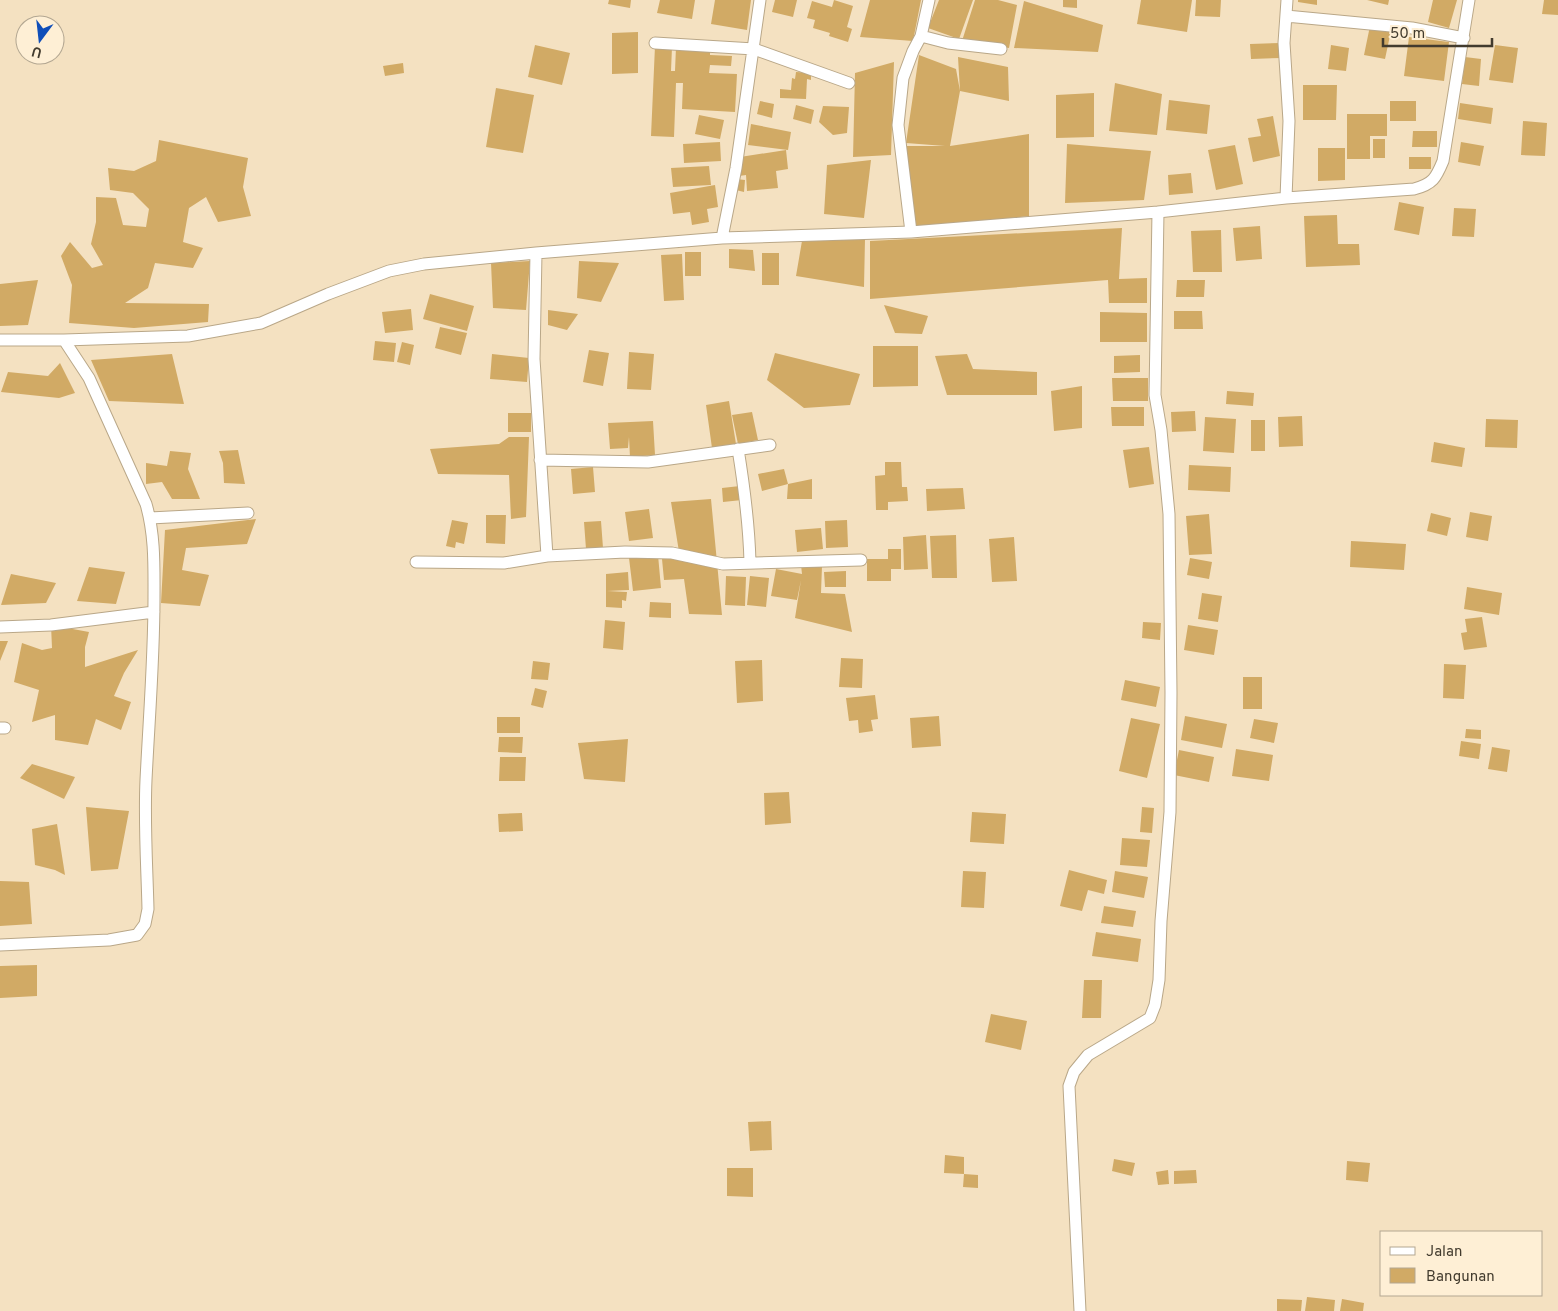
<svg xmlns="http://www.w3.org/2000/svg" width="1558" height="1311" font-family="Overpass,sans-serif">
	<style>
		.building { fill: #d1aa65 }
		.lines { fill: none; stroke-linecap: round; stroke-linejoin: round }
		.minor-casing { stroke: #b9a788; stroke-width: 13 }
		.minor { stroke: #fff; stroke-width: 11 }
	</style>
	<rect width="100%" height="100%" fill="#f4e1c1"/>
	<path class="building" d="M 609,0 L 631,0 L 630,8 L 608,4 Z
		M 660,0 L 695,0 L 692,19 L 657,13 Z
		M 715,0 L 751,0 L 747,30 L 711,24 Z
		M 775,0 L 797,0 L 793,17 L 772,12 Z
		M 834,0 L 853,6 L 847,27 L 852,29 L 848,42 L 829,36 L 830,33 L 813,28 L 815,20 L 807,18 L 812,1 L 832,7 Z
		M 870,0 L 921,0 L 913,41 L 860,37 Z
		M 939,0 L 973,0 L 959,39 L 928,28 Z
		M 975,0 L 998,0 L 1017,5 L 1009,48 L 962,41 Z
		M 1063,0 L 1077,0 L 1077,8 L 1063,7 Z
		M 1141,0 L 1192,0 L 1187,32 L 1137,24 Z
		M 1196,0 L 1221,0 L 1220,17 L 1195,16 Z
		M 1298,0 L 1317,0 L 1317,5 L 1298,2 Z
		M 1367,0 L 1389,0 L 1388,5 Z
		M 1433,0 L 1457,0 L 1449,28 L 1428,22 Z
		M 1544,0 L 1558,0 L 1558,15 L 1542,14 Z
		M 1024,1 L 1103,25 L 1098,52 L 1014,48 Z
		M 1370,26 L 1391,31 L 1385,59 L 1364,55 Z
		M 638,32 L 638,73 L 612,74 L 612,33 Z
		M 1409,37 L 1449,42 L 1444,81 L 1404,76 Z
		M 1281,43 L 1281,58 L 1251,59 L 1250,44 Z
		M 535,45 L 570,53 L 562,85 L 528,77 Z
		M 1331,45 L 1349,48 L 1346,71 L 1328,69 Z
		M 1495,45 L 1518,48 L 1513,83 L 1489,80 Z
		M 655,46 L 672,47 L 671,71 L 675,71 L 676,47 L 710,49 L 710,55 L 732,56 L 731,66 L 710,65 L 709,73 L 737,74 L 735,112 L 682,109 L 683,83 L 676,83 L 674,137 L 651,136 Z
		M 919,55 L 956,69 L 960,91 L 950,146 L 1029,134 L 1029,216 L 913,230 L 902,146 L 945,146 L 906,143 Z
		M 958,57 L 1008,67 L 1009,101 L 960,91 Z
		M 1465,57 L 1481,59 L 1479,86 L 1462,84 Z
		M 894,62 L 891,155 L 853,157 L 855,73 Z
		M 403,63 L 404,73 L 385,76 L 383,66 Z
		M 796,72 L 811,73 L 811,80 L 807,79 L 806,99 L 780,98 L 780,89 L 791,90 L 792,78 L 795,79 Z
		M 1115,83 L 1162,94 L 1157,135 L 1109,131 Z
		M 1303,85 L 1337,85 L 1336,120 L 1303,120 Z
		M 496,88 L 534,95 L 523,153 L 486,147 Z
		M 1094,93 L 1094,137 L 1056,138 L 1056,95 Z
		M 1169,100 L 1210,105 L 1207,134 L 1166,130 Z
		M 760,101 L 774,104 L 772,118 L 757,114 Z
		M 1390,101 L 1416,101 L 1416,121 L 1390,121 Z
		M 1460,103 L 1493,108 L 1491,124 L 1458,119 Z
		M 796,105 L 814,110 L 811,124 L 793,119 Z
		M 823,106 L 849,107 L 847,133 L 833,135 L 819,122 Z
		M 1347,114 L 1387,114 L 1387,136 L 1370,136 L 1370,159 L 1347,159 Z
		M 699,115 L 724,120 L 720,139 L 695,134 Z
		M 1273,116 L 1280,156 L 1253,162 L 1248,138 L 1261,136 L 1257,119 Z
		M 1523,121 L 1547,123 L 1545,156 L 1521,155 Z
		M 751,124 L 791,132 L 788,150 L 748,145 Z
		M 1413,131 L 1437,131 L 1437,147 L 1412,147 Z
		M 1373,139 L 1385,139 L 1385,158 L 1373,158 Z
		M 159,140 L 248,158 L 243,187 L 251,216 L 218,222 L 206,197 L 189,208 L 183,242 L 203,248 L 193,268 L 155,263 L 148,288 L 125,303 L 209,304 L 208,322 L 134,328 L 69,323 L 72,285 L 61,256 L 70,242 L 92,268 L 103,265 L 91,244 L 96,222 L 96,197 L 116,198 L 123,225 L 146,227 L 149,209 L 133,193 L 110,190 L 108,168 L 134,171 L 156,161 Z
		M 720,142 L 721,161 L 684,163 L 683,144 Z
		M 1461,142 L 1484,146 L 1480,166 L 1458,162 Z
		M 1067,144 L 1151,151 L 1144,200 L 1065,203 Z
		M 1235,145 L 1243,184 L 1216,190 L 1208,150 Z
		M 1318,148 L 1345,148 L 1345,180 L 1318,181 Z
		M 786,150 L 788,169 L 776,171 L 778,188 L 747,191 L 746,175 L 739,176 L 740,157 Z
		M 1409,157 L 1431,157 L 1431,169 L 1409,169 Z
		M 871,160 L 864,218 L 824,214 L 827,165 Z
		M 709,166 L 711,185 L 673,187 L 671,168 Z
		M 1191,173 L 1193,193 L 1169,195 L 1168,175 Z
		M 736,179 L 745,180 L 744,192 L 736,190 Z
		M 715,185 L 718,207 L 707,209 L 709,222 L 692,225 L 690,212 L 673,214 L 670,193 Z
		M 1399,202 L 1424,207 L 1419,235 L 1394,230 Z
		M 1454,208 L 1476,209 L 1474,237 L 1452,236 Z
		M 1337,215 L 1338,244 L 1359,244 L 1360,265 L 1306,267 L 1304,216 Z
		M 1260,226 L 1262,259 L 1236,261 L 1233,228 Z
		M 1122,228 L 1119,279 L 1147,278 L 1147,303 L 1109,303 L 1108,280 L 870,299 L 870,241 Z
		M 1221,230 L 1222,272 L 1193,272 L 1191,231 Z
		M 865,239 L 864,287 L 796,276 L 802,241 Z
		M 729,249 L 753,250 L 755,271 L 729,268 Z
		M 685,252 L 701,252 L 701,276 L 685,276 Z
		M 762,253 L 779,253 L 779,285 L 762,285 Z
		M 682,254 L 684,300 L 664,301 L 661,255 Z
		M 530,261 L 526,310 L 493,308 L 491,263 Z
		M 579,261 L 619,263 L 601,302 L 577,298 Z
		M 38,280 L 28,325 L 0,326 L 0,284 Z
		M 1177,280 L 1205,280 L 1204,297 L 1176,297 Z
		M 430,294 L 474,306 L 467,331 L 423,319 Z
		M 884,305 L 928,316 L 922,334 L 895,333 Z
		M 411,309 L 413,330 L 385,333 L 382,312 Z
		M 548,310 L 578,314 L 567,330 L 548,325 Z
		M 1174,311 L 1202,311 L 1203,329 L 1174,329 Z
		M 1100,312 L 1147,313 L 1147,342 L 1100,342 Z
		M 440,327 L 467,333 L 461,355 L 435,348 Z
		M 375,341 L 396,343 L 394,362 L 373,360 Z
		M 402,342 L 414,345 L 410,365 L 397,362 Z
		M 873,346 L 918,346 L 918,386 L 873,387 Z
		M 589,350 L 609,353 L 603,386 L 583,382 Z
		M 629,352 L 654,354 L 651,390 L 627,389 Z
		M 775,353 L 860,374 L 850,405 L 804,408 L 767,380 Z
		M 172,354 L 184,404 L 109,401 L 91,360 Z
		M 492,354 L 529,358 L 527,382 L 490,379 Z
		M 967,354 L 973,369 L 1037,372 L 1037,395 L 947,395 L 935,356 Z
		M 1140,355 L 1140,372 L 1114,373 L 1114,356 Z
		M 60,363 L 75,393 L 59,398 L 1,392 L 8,372 L 48,376 Z
		M 1112,378 L 1148,378 L 1148,401 L 1113,401 Z
		M 1082,386 L 1082,428 L 1054,431 L 1051,391 Z
		M 1227,391 L 1254,393 L 1253,406 L 1226,404 Z
		M 729,401 L 736,444 L 712,448 L 706,405 Z
		M 1111,407 L 1144,407 L 1144,426 L 1112,426 Z
		M 1195,411 L 1196,431 L 1172,432 L 1171,412 Z
		M 752,412 L 758,440 L 738,444 L 732,415 Z
		M 508,413 L 531,413 L 531,432 L 508,432 Z
		M 1302,416 L 1303,446 L 1279,447 L 1278,417 Z
		M 1205,417 L 1236,419 L 1234,453 L 1203,451 Z
		M 1486,419 L 1518,420 L 1517,448 L 1485,447 Z
		M 1251,420 L 1265,420 L 1265,451 L 1251,451 Z
		M 653,421 L 655,455 L 630,457 L 629,437 L 628,448 L 610,449 L 608,423 Z
		M 509,437 L 529,437 L 526,517 L 511,519 L 509,475 L 438,474 L 430,449 L 499,444 Z
		M 1434,442 L 1465,448 L 1462,467 L 1431,462 Z
		M 1149,447 L 1154,484 L 1129,488 L 1123,450 Z
		M 238,450 L 245,484 L 224,483 L 223,463 L 219,451 Z
		M 170,451 L 191,453 L 188,469 L 200,499 L 172,499 L 162,482 L 146,484 L 146,463 L 167,466 Z
		M 885,462 L 901,462 L 902,487 L 907,487 L 908,501 L 888,502 L 888,510 L 876,510 L 875,476 L 885,475 Z
		M 1189,465 L 1231,467 L 1230,492 L 1188,490 Z
		M 593,467 L 595,492 L 573,494 L 571,469 Z
		M 784,469 L 788,484 L 762,491 L 758,474 Z
		M 812,479 L 812,499 L 787,499 L 788,484 Z
		M 740,486 L 742,500 L 723,502 L 722,488 Z
		M 963,488 L 965,509 L 927,511 L 926,489 Z
		M 711,499 L 722,615 L 689,614 L 684,579 L 664,580 L 662,559 L 673,556 L 680,558 L 671,502 Z
		M 649,509 L 653,538 L 629,541 L 625,512 Z
		M 1470,512 L 1492,516 L 1488,541 L 1466,537 Z
		M 1431,513 L 1451,518 L 1447,536 L 1427,531 Z
		M 1209,514 L 1212,554 L 1189,555 L 1186,516 Z
		M 486,515 L 506,515 L 505,544 L 486,543 Z
		M 256,519 L 247,544 L 186,548 L 182,570 L 209,575 L 200,606 L 161,603 L 165,530 Z
		M 452,520 L 468,523 L 464,544 L 456,542 L 455,548 L 446,546 Z
		M 847,520 L 848,547 L 826,548 L 825,521 Z
		M 601,521 L 603,548 L 586,549 L 584,522 Z
		M 821,528 L 823,549 L 797,552 L 795,530 Z
		M 926,535 L 928,569 L 904,570 L 903,537 Z
		M 956,535 L 957,578 L 932,578 L 930,536 Z
		M 1014,537 L 1017,581 L 992,582 L 989,539 Z
		M 1351,541 L 1406,544 L 1404,570 L 1350,567 Z
		M 888,549 L 901,549 L 901,569 L 891,569 L 891,581 L 867,581 L 867,559 L 888,559 Z
		M 658,555 L 661,588 L 633,591 L 629,558 Z
		M 1190,558 L 1212,562 L 1209,579 L 1187,575 Z
		M 801,565 L 822,566 L 821,593 L 845,594 L 852,632 L 795,618 L 801,580 L 797,600 L 771,596 L 776,569 L 802,574 Z
		M 89,567 L 125,572 L 116,604 L 77,601 Z
		M 846,571 L 846,587 L 825,587 L 824,572 Z
		M 628,572 L 629,590 L 607,591 L 627,592 L 626,601 L 622,600 L 622,608 L 606,607 L 606,574 Z
		M 11,574 L 56,583 L 46,603 L 1,605 Z
		M 726,576 L 746,577 L 745,606 L 725,605 Z
		M 750,576 L 769,578 L 766,607 L 747,605 Z
		M 1467,587 L 1502,593 L 1499,615 L 1464,609 Z
		M 1202,593 L 1222,596 L 1218,622 L 1198,619 Z
		M 650,602 L 671,603 L 671,618 L 649,617 Z
		M 1482,617 L 1487,647 L 1464,650 L 1461,633 L 1467,632 L 1465,619 Z
		M 605,620 L 625,622 L 623,650 L 603,648 Z
		M 1143,622 L 1161,623 L 1160,640 L 1142,638 Z
		M 51,625 L 89,632 L 85,647 L 85,667 L 138,650 L 124,673 L 114,696 L 131,702 L 121,730 L 96,719 L 88,745 L 55,740 L 55,715 L 32,722 L 39,690 L 14,682 L 22,643 L 42,650 L 52,648 Z
		M 1188,625 L 1218,630 L 1214,655 L 1184,650 Z
		M 0,641 L 8,641 L 0,661 Z
		M 841,658 L 863,659 L 862,688 L 839,687 Z
		M 762,660 L 763,701 L 737,703 L 735,661 Z
		M 533,661 L 550,663 L 548,680 L 531,679 Z
		M 1444,664 L 1466,665 L 1464,699 L 1443,698 Z
		M 1243,677 L 1262,677 L 1262,709 L 1243,709 Z
		M 1125,680 L 1160,687 L 1156,707 L 1121,700 Z
		M 535,688 L 547,691 L 543,708 L 531,705 Z
		M 875,695 L 878,719 L 871,720 L 873,731 L 859,733 L 858,720 L 849,721 L 846,698 Z
		M 939,716 L 941,746 L 912,748 L 910,718 Z
		M 1185,716 L 1227,724 L 1222,748 L 1181,740 Z
		M 497,717 L 520,717 L 520,733 L 497,733 Z
		M 1131,718 L 1160,724 L 1147,778 L 1119,771 Z
		M 1254,719 L 1278,723 L 1274,743 L 1250,738 Z
		M 1466,729 L 1481,730 L 1481,739 L 1465,738 Z
		M 499,737 L 523,737 L 522,753 L 498,752 Z
		M 628,739 L 625,782 L 584,779 L 578,743 Z
		M 1461,741 L 1481,744 L 1479,759 L 1459,756 Z
		M 1492,747 L 1510,750 L 1507,772 L 1488,769 Z
		M 1236,749 L 1273,755 L 1269,781 L 1232,776 Z
		M 1179,750 L 1214,757 L 1209,782 L 1174,775 Z
		M 500,757 L 526,757 L 525,781 L 499,781 Z
		M 32,764 L 75,777 L 64,799 L 20,778 Z
		M 789,792 L 791,823 L 765,825 L 764,793 Z
		M 86,807 L 129,811 L 118,869 L 91,871 Z
		M 1142,807 L 1154,808 L 1152,833 L 1140,832 Z
		M 972,812 L 1006,814 L 1004,844 L 970,842 Z
		M 522,813 L 523,831 L 499,832 L 498,814 Z
		M 57,824 L 65,875 L 55,870 L 35,865 L 32,829 Z
		M 1122,838 L 1150,840 L 1147,867 L 1120,865 Z
		M 1069,870 L 1107,880 L 1104,894 L 1088,890 L 1082,911 L 1060,906 Z
		M 963,871 L 986,872 L 984,908 L 961,907 Z
		M 1115,871 L 1148,877 L 1144,898 L 1112,892 Z
		M 0,881 L 29,882 L 32,924 L 0,926 Z
		M 1104,906 L 1136,911 L 1133,927 L 1101,923 Z
		M 1096,932 L 1141,939 L 1138,962 L 1092,956 Z
		M 37,965 L 37,996 L 0,998 L 0,966 Z
		M 1084,980 L 1102,980 L 1101,1018 L 1082,1018 Z
		M 991,1014 L 1027,1021 L 1021,1050 L 985,1042 Z
		M 771,1121 L 772,1150 L 750,1151 L 748,1122 Z
		M 945,1155 L 964,1157 L 964,1174 L 944,1173 Z
		M 1114,1159 L 1135,1163 L 1132,1176 L 1112,1171 Z
		M 1347,1161 L 1370,1163 L 1368,1182 L 1346,1180 Z
		M 727,1168 L 753,1168 L 753,1197 L 727,1196 Z
		M 1168,1170 L 1169,1184 L 1158,1185 L 1156,1172 Z
		M 1196,1170 L 1197,1183 L 1174,1184 L 1174,1171 Z
		M 964,1174 L 978,1175 L 978,1188 L 963,1187 Z
		M 1307,1297 L 1335,1300 L 1334,1311 L 1305,1311 Z
		M 1277,1299 L 1302,1300 L 1301,1311 L 1277,1311 Z
		M 1342,1299 L 1364,1303 L 1363,1311 L 1340,1311 Z"/>
	<g class="lines">
		<g class="minor-casing">
			<path id="minor" d="M 1286,16 L 1412,28 L 1464,38
				M 921,36 L 948,43 L 1001,49
				M 655,43 L 754,49 L 849,83
				M 1286,198 L 1289,121 L 1284,43 L 1287,0
				M 1158,212 L 1286,198 L 1414,189 C 1433,184 1436,178 1443,161 L 1469,0
				M 911,232 L 898,125 L 903,78 L 913,51 L 921,36 L 929,0
				M 722,238 L 736,168 L 760,0
				M 536,253 L 534,359 L 547,556
				M 0,340 L 64,340 L 188,336 L 261,323 L 328,294 L 389,271 L 424,264 L 536,253 L 722,238 L 911,232 L 1158,212 L 1155,395 L 1161,430 L 1169,514 L 1171,693 L 1170,812 L 1161,921 L 1159,980 L 1155,1005 L 1150,1018 L 1088,1055 L 1074,1072 L 1069,1086 L 1080,1311
				M 738,449 C 744,486 749,524 750,562
				M 540,460 L 648,462 L 770,445
				M 150,518 L 248,513
				M 416,562 L 504,563 L 547,556 L 625,552 L 672,553 L 723,564 L 861,560
				M 0,627 L 51,625 L 154,612
				M 0,728 L 5,728
				M 0,945 L 109,940 L 137,935 L 145,924 L 148,909 C 147,867 144,823 146,780 C 149,719 154,659 154,598 C 154,566 155,535 146,504 L 89,378 L 64,340"/>
		</g>
		<use href="#minor" class="minor"/>
	</g>
	<rect x="1380" y="1231" width="162" height="65" fill="#feefd5" stroke="#b3a792"/>
	<rect x="1390" y="1247" width="25" height="8" fill="#ffffff" stroke="#b3a792"/>
	<text x="1426" y="1256" font-size="15" fill="#423b2e">Jalan</text>
	<rect x="1390" y="1268" width="25" height="15" fill="#d1aa65" stroke="#b3a792"/>
	<text x="1426" y="1281" font-size="15" fill="#423b2e">Bangunan</text>
	<g transform="translate(40 40) rotate(195)"><circle r="24" fill="#feefd5" stroke="#b3a792"/>
	<path d="M0-4L9 19L0 12L-9 19Z" fill="#0f4eb9"/>
	<text y="-8" font-size="14" font-weight="bold" text-anchor="middle" fill="#423b2e">U</text>
	</g>
	<path d="M1383 38v8h109v-8" fill="none" stroke="#423b2e" stroke-width="2.5"/>
	<text x="1390" y="38" font-size="15" fill="#423b2e" stroke="#feefd5" stroke-width="4" paint-order="stroke">50 m</text>
</svg>
